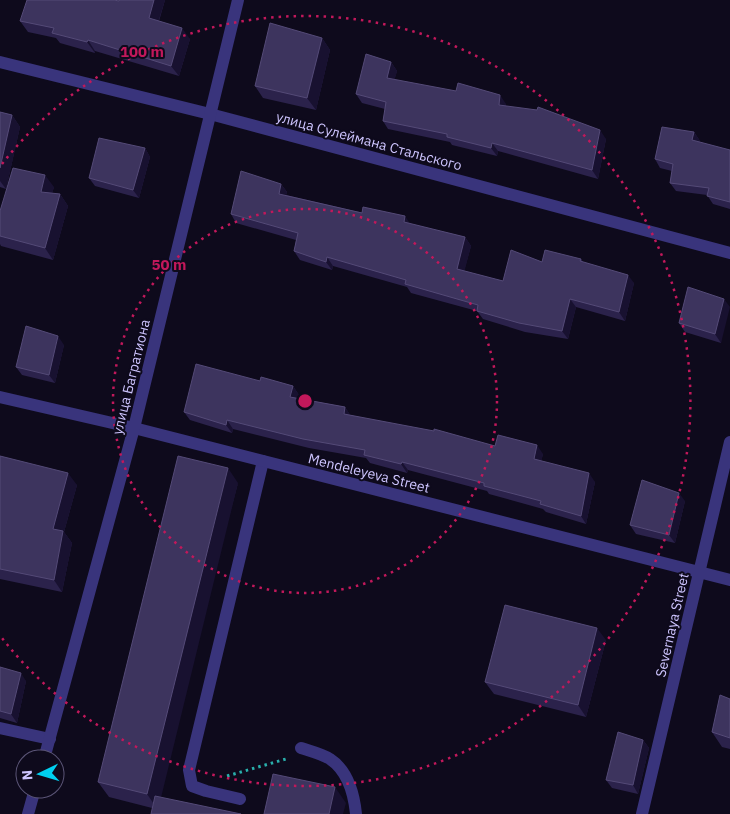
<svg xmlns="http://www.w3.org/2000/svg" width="730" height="814" font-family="'IBM Plex Sans',sans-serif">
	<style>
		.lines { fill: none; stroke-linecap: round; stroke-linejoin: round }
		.path { stroke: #29afab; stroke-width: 3; stroke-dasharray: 2.5 4; stroke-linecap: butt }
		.service { stroke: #39347c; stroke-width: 12 }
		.minor { stroke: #39347c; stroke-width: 12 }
		.tertiary { stroke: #39347c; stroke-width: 12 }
		.wall { fill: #2b224b }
		.shaded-wall { fill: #181130 }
		.building { fill: #3d345e; stroke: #544a77 }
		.ring { fill: none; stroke: #c2185b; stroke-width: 2.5; stroke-dasharray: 2.5 5 }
		.labels { text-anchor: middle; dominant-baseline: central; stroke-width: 4; stroke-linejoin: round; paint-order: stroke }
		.street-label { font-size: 14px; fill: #cec5ff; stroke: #0e0a1c }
		.centre { fill: #c2185b; stroke: #0e0a1c; stroke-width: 2.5 }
		.ring-label { font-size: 15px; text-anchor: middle; font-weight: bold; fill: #c2185b; stroke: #0e0a1c; stroke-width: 4; stroke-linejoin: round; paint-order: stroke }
	</style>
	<rect width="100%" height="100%" fill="#0e0a1c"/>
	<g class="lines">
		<path class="path" d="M 227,776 L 286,759"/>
		<path class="service" d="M 301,748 C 310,751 322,754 330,759 C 348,771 354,794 356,814
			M 240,799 L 206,791 L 192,786 L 189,770 L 263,461"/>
		<path class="minor" d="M 0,62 L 210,114 L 730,253
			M 0,397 L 134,428 L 730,580
			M 0,728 L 50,739
			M 642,814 L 730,442"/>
		<path class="tertiary" d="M 44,759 L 134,428 L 238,0
			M 28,814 L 35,789"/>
	</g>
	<path class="wall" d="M 119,0 L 165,0 L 159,21 L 190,39 L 179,76 L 95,51 L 95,53 L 60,43 L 56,38 L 28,32 L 20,21 L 119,1 Z
		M 322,38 L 330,50 L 316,110 L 263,98 L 255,86 Z
		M 391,62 L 397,71 L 394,80 L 506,104 L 506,106 L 606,139 L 598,179 L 498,151 L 497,156 L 452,145 L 450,142 L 388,129 L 383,121 L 385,109 L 362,103 L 356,94 Z
		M 0,112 L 12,115 L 20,127 L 6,189 L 0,187 Z
		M 694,132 L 700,141 L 699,142 L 730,150 L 730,209 L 713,204 L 707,195 L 676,191 L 670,183 L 672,171 L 660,168 L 655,159 Z
		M 145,148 L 150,157 L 139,198 L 95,186 L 89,178 Z
		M 281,184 L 287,192 L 286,195 L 411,224 L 465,237 L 471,246 L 464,271 L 503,281 L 542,262 L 581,259 L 583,262 L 634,283 L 625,321 L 576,307 L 568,339 L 525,332 L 483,319 L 477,311 L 411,293 L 407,287 L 333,266 L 332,270 L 300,260 L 294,251 L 296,240 L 236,223 L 231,214 Z
		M 54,187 L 52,193 L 60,194 L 68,206 L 53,260 L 1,246 L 0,244 L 0,211 Z
		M 724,299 L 721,343 L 685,332 L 679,323 Z
		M 64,345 L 55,383 L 22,375 L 16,367 Z
		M 260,381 L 293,386 L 299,395 L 298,398 L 345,407 L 350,415 L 495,446 L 543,454 L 541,461 L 595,482 L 586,524 L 546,512 L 543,509 L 489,494 L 487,491 L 408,470 L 407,473 L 370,463 L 366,458 L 309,448 L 233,429 L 232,433 L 190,420 L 184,412 Z
		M 0,456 L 77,485 L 64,532 L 72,543 L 62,592 L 0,579 Z
		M 238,483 L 152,808 L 109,797 L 98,782 Z
		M 685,501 L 675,543 L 636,534 L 630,525 Z
		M 606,640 L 586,717 L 494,694 L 485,682 Z
		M 0,667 L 26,681 L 17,723 L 0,718 Z
		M 730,699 L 730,749 L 722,747 L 712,732 Z
		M 643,740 L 649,748 L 638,794 L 612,788 L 606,780 Z"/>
	<path class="shaded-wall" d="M 154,0 L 165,0 L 156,29 L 149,18 Z
		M 182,28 L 190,39 L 179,76 L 171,66 Z
		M 322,38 L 330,50 L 316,110 L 307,98 Z
		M 88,40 L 95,51 L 95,53 L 87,42 Z
		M 391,62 L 397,71 L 393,86 L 387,78 Z
		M 500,95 L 506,104 L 505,113 L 499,105 Z
		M 12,115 L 20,127 L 6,189 L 0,181 L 0,168 Z
		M 600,130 L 606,139 L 598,179 L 592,170 Z
		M 694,132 L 700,141 L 698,149 L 692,140 Z
		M 492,143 L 498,151 L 497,156 L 491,148 Z
		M 145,148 L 150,157 L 139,198 L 133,190 Z
		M 45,175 L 54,187 L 49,204 L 41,192 Z
		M 281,184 L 287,192 L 284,202 L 279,194 Z
		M 60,194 L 68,206 L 53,260 L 45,248 Z
		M 405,216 L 411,225 L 404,222 Z
		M 465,237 L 471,246 L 463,277 L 457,269 Z
		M 327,257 L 333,266 L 332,270 L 326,262 Z
		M 628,275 L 634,283 L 625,321 L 619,312 Z
		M 570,299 L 576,307 L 568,339 L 562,331 Z
		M 724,299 L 730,307 L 721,343 L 715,334 Z
		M 58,336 L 64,345 L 55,383 L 49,375 Z
		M 293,386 L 299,395 L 296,405 L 290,397 Z
		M 345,407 L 351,416 L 344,414 Z
		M 227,420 L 233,429 L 232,433 L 226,425 Z
		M 537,445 L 543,454 L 540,467 L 534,459 Z
		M 402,462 L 408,470 L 407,473 L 401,464 Z
		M 228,468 L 238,483 L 158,810 L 147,794 Z
		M 68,473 L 77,485 L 64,532 L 72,543 L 62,592 L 54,580 L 53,529 Z
		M 589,473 L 595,482 L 586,524 L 581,516 Z
		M 679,493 L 685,501 L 675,543 L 669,535 Z
		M 597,628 L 606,640 L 586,717 L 578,705 Z
		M 21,673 L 26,681 L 17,723 L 11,714 Z
		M 643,740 L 649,748 L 638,794 L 633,785 Z
		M 335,787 L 346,803 L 343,814 L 329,814 Z"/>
	<path class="building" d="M 27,0 L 114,0 L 119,1 L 119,0 L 154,0 L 149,18 L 182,28 L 171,66 L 88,40 L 87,42 L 52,33 L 54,28 L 20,21 Z
		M 270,23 L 322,38 L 307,98 L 255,86 Z
		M 366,54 L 391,62 L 387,78 L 456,91 L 458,83 L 500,95 L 499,105 L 537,110 L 538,107 L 600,130 L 592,170 L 492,143 L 491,148 L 447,137 L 447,134 L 383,121 L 386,102 L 356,94 Z
		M 0,112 L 12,115 L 0,168 Z
		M 662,127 L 694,132 L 692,140 L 730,150 L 730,202 L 707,196 L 709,188 L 670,183 L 673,164 L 655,159 Z
		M 99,138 L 145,148 L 133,190 L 89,178 Z
		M 13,168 L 45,175 L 41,192 L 60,194 L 45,248 L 0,236 L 0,211 Z
		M 241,171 L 281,184 L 279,194 L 362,213 L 363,207 L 405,216 L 404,222 L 465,237 L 457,269 L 503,281 L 511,250 L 542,262 L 545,250 L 581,259 L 580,261 L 628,275 L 619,312 L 570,299 L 562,331 L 519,323 L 477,311 L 478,305 L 405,284 L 406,280 L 327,257 L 326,262 L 294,251 L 298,233 L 231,214 Z
		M 688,287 L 724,299 L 715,334 L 679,323 Z
		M 26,326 L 58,336 L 49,375 L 16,367 Z
		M 196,364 L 260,381 L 261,377 L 293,386 L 290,397 L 345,407 L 344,414 L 434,431 L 434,429 L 495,446 L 498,435 L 537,445 L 534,459 L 589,473 L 581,516 L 540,504 L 541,501 L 484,486 L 484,483 L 402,462 L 401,464 L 364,455 L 365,450 L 303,439 L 227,420 L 226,425 L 184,412 Z
		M 0,456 L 68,473 L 53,529 L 63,531 L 54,580 L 0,569 Z
		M 178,456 L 228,468 L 147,794 L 98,782 Z
		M 642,480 L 679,493 L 669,535 L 630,525 Z
		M 505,605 L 597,628 L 578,705 L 485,682 Z
		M 0,667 L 21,673 L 11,714 L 0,711 Z
		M 720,695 L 730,699 L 730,738 L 712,732 Z
		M 618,732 L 643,740 L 633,785 L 606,780 Z
		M 273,774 L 335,787 L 329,814 L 264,814 Z
		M 155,796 L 241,814 L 151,814 Z"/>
	<g class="ring">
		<circle cx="305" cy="401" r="192"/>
		<path d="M2 164A385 385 0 1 1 2 638"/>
	</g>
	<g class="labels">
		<g class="street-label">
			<text transform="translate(369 141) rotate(15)">улица Сулеймана Стальского</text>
			<text transform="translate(131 377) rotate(-76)">улица Багратиона</text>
			<text transform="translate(369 473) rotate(14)">Mendeleyeva Street</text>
			<text transform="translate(672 625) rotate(-77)">Severnaya Street</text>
		</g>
	</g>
	<circle cx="305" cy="401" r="8" class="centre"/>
	<g class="ring-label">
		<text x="142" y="57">100 m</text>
		<text x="169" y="270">50 m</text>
	</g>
	<g transform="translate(40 774) rotate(265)"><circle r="24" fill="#0e0a1c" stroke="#5b5577"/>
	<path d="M0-4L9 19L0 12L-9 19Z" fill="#00d0f0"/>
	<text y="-8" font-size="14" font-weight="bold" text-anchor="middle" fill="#cec5ff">N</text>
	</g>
</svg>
